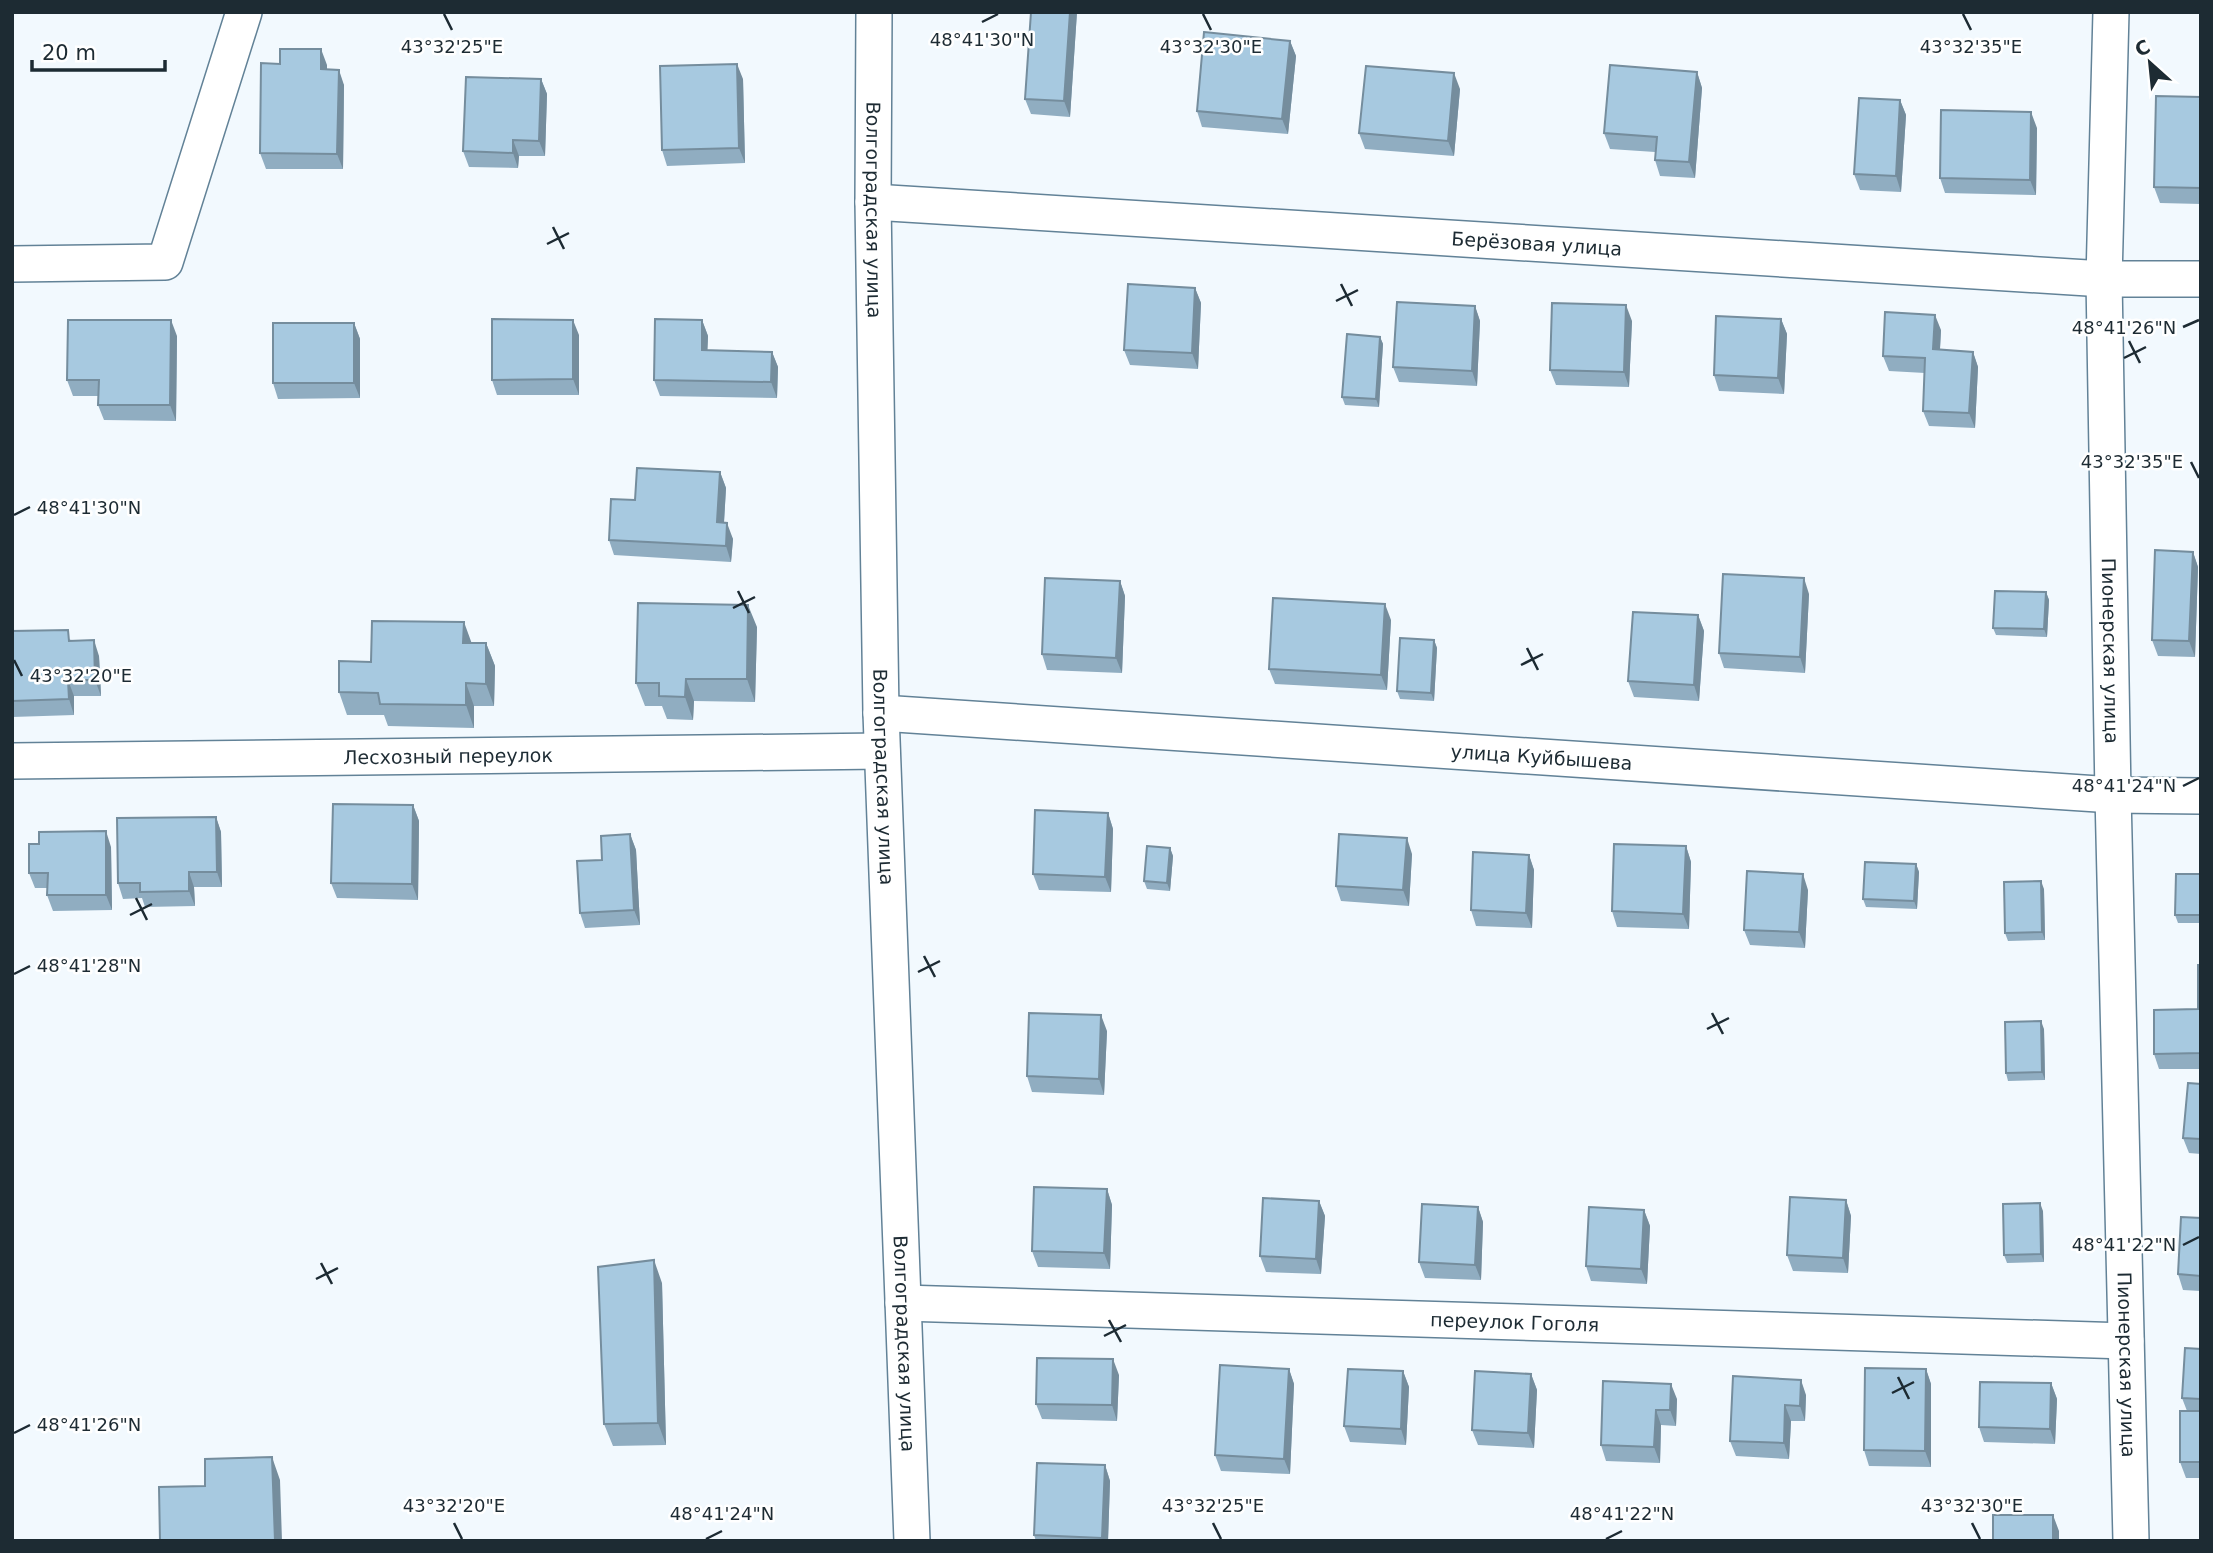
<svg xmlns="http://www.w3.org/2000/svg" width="2213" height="1553" font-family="'DejaVu Sans',sans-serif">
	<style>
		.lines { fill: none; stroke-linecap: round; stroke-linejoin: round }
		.minor-casing { stroke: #628297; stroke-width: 38 }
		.minor { stroke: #fff; stroke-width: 35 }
		.wall { fill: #90adc1 }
		.shaded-wall { fill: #758d9d }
		.building { fill: #a7c9e0; stroke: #758d9d; stroke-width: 2 }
		.ticks { fill: none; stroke: #1d2b33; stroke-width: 2.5 }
		.labels { text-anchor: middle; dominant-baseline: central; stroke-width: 5; stroke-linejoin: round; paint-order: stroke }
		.street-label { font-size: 19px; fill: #1d2b33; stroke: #fff }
		.ticks-label { font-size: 18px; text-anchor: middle; fill: #1d2b33; stroke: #fff; stroke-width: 5; stroke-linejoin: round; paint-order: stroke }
	</style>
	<rect width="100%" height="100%" fill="#f2f9fe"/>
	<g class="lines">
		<g class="minor-casing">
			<g id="minor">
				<path id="s1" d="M 874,12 L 873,202 L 881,713 L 912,1541"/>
				<path id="s2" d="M 2111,12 L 2104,279 L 2113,795 L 2131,1541"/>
				<path id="s3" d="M 873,202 L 2104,279 L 2201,279"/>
				<path d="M 12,264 L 165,262 L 244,12"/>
				<path id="s4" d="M 881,713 L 2113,795 L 2201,796"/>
				<path id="s5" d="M 12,761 L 882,751"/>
				<path id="s6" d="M 903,1303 L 2126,1341"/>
			</g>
		</g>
		<use href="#minor" class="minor"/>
	</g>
	<path class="wall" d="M 1031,12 L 1077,12 L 1070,117 L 1031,114 L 1025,99 Z
		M 1290,41 L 1296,56 L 1288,134 L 1202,127 L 1197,111 Z
		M 327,65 L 327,69 L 344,85 L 343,169 L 266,169 L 260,153 Z
		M 1697,72 L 1702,88 L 1695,178 L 1660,176 L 1655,160 L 1655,152 L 1610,149 L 1604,133 Z
		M 541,79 L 547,94 L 545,156 L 519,156 L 518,168 L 469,167 L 463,151 Z
		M 743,79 L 745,163 L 667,166 L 662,150 Z
		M 1460,89 L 1454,156 L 1365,149 L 1359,133 Z
		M 2201,97 L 2201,204 L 2160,203 L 2154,187 Z
		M 1900,100 L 1906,115 L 1901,192 L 1860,190 L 1854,174 Z
		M 2037,128 L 2036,195 L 1945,193 L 1940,178 Z
		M 1195,288 L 1201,303 L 1198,369 L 1130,365 L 1124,350 Z
		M 1475,306 L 1480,321 L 1477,386 L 1399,382 L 1393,367 Z
		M 1781,319 L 1787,334 L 1784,394 L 1719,391 L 1714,375 Z
		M 702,320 L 708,336 L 707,350 L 772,352 L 778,367 L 777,398 L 660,396 L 654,380 Z
		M 1632,321 L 1629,387 L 1556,385 L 1550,370 Z
		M 354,323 L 360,339 L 360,398 L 278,399 L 273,383 Z
		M 1941,330 L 1940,350 L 1973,352 L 1978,367 L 1975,428 L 1929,426 L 1923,411 L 1925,373 L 1889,371 L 1883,356 Z
		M 579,335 L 579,395 L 497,395 L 492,380 Z
		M 177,336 L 176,421 L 104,420 L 98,405 L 99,396 L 73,396 L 67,380 Z
		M 1380,337 L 1383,344 L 1379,407 L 1345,405 L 1342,397 Z
		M 720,472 L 726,488 L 724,523 L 733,539 L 731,562 L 614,555 L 609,540 L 635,500 Z
		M 2193,552 L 2198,567 L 2195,657 L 2158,656 L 2152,640 Z
		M 1120,581 L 1125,596 L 1122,673 L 1047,670 L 1042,654 Z
		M 2046,592 L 2049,600 L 2047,637 L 1996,635 L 1993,628 Z
		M 1809,594 L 1805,673 L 1724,668 L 1719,653 Z
		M 1698,615 L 1704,631 L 1699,701 L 1634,697 L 1628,681 Z
		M 1391,620 L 1387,690 L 1275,684 L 1269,669 Z
		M 757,627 L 755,702 L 694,701 L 693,720 L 667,719 L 662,706 L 645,706 L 636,683 Z
		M 12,631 L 72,640 L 99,656 L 101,696 L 74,696 L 74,715 L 12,717 Z
		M 1434,640 L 1437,648 L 1434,701 L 1400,699 L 1397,691 Z
		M 471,643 L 486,643 L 495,666 L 494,706 L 474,706 L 474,728 L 388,726 L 384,715 L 347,715 L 339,692 L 371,662 Z
		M 413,805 L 419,821 L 418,900 L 337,898 L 331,883 Z
		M 1108,813 L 1113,829 L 1111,892 L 1039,890 L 1033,874 Z
		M 216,817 L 221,832 L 222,887 L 194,887 L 195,906 L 145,907 L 142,898 L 123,899 L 118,883 Z
		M 630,834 L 636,850 L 640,925 L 585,928 L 580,913 L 602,860 Z
		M 39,844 L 111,847 L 112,910 L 53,911 L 47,895 L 48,888 L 35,888 L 29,873 Z
		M 1686,846 L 1691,862 L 1689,929 L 1617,927 L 1612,911 Z
		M 1170,848 L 1173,856 L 1170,891 L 1147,889 L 1144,881 Z
		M 1412,854 L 1409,906 L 1341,901 L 1336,886 Z
		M 1529,855 L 1534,870 L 1532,928 L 1476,926 L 1471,910 Z
		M 1916,864 L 1919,872 L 1917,909 L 1866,907 L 1863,899 Z
		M 2201,874 L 2201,923 L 2178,923 L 2175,915 Z
		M 2044,889 L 2045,940 L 2008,941 L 2005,933 Z
		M 1808,890 L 1805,948 L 1750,945 L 1744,930 Z
		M 2201,965 L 2201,1069 L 2159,1069 L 2154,1054 L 2198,1009 Z
		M 2044,1029 L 2045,1080 L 2008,1081 L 2006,1073 Z
		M 1107,1031 L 1104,1095 L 1032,1092 L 1027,1076 Z
		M 2201,1084 L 2201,1154 L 2189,1153 L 2183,1138 Z
		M 1107,1189 L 1112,1205 L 1110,1269 L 1038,1267 L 1032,1251 Z
		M 1846,1200 L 1851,1216 L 1848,1273 L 1793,1271 L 1787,1255 Z
		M 1319,1201 L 1325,1216 L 1321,1274 L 1266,1272 L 1260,1256 Z
		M 1478,1207 L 1483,1222 L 1481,1280 L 1425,1278 L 1419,1262 Z
		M 1644,1210 L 1650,1226 L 1647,1284 L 1591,1281 L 1586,1266 Z
		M 2043,1211 L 2044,1262 L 2007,1263 L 2004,1255 Z
		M 2201,1218 L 2201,1291 L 2183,1290 L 2178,1274 Z
		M 662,1283 L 666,1445 L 613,1446 L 604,1424 Z
		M 2201,1349 L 2201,1478 L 2186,1478 L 2180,1462 L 2187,1411 L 2182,1398 Z
		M 1289,1369 L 1294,1384 L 1290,1474 L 1221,1471 L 1215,1455 Z
		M 1926,1369 L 1931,1384 L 1931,1467 L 1869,1466 L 1864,1450 Z
		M 1403,1371 L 1409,1387 L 1406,1445 L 1350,1442 L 1344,1426 Z
		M 1531,1374 L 1537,1390 L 1534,1448 L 1478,1445 L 1472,1430 Z
		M 1119,1375 L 1117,1421 L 1042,1419 L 1036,1404 Z
		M 1733,1376 L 1806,1395 L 1805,1421 L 1791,1421 L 1789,1459 L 1736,1456 L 1730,1441 Z
		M 1603,1381 L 1677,1399 L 1676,1426 L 1661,1425 L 1660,1463 L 1606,1461 L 1601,1445 Z
		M 2051,1383 L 2057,1399 L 2055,1444 L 1984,1442 L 1979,1427 Z
		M 1105,1465 L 1110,1481 L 1108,1541 L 1036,1541 L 1034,1535 Z"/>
	<path class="shaded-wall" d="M 1070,12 L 1077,12 L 1070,117 L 1064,101 Z
		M 1290,41 L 1296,56 L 1288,134 L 1282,119 Z
		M 321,49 L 327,65 L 327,85 L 321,69 Z
		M 737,64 L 743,79 L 745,163 L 739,148 Z
		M 339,70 L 344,85 L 343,169 L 337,154 Z
		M 1697,72 L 1702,88 L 1695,178 L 1689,162 Z
		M 1454,73 L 1460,89 L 1454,156 L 1448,141 Z
		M 541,79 L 547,94 L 545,156 L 539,141 Z
		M 1900,100 L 1906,115 L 1901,192 L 1896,176 Z
		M 2031,112 L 2037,128 L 2036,195 L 2030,180 Z
		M 513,140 L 519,156 L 518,168 L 513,153 Z
		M 1195,288 L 1201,303 L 1198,369 L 1192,353 Z
		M 1626,305 L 1632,321 L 1629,387 L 1624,372 Z
		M 1475,306 L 1480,321 L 1477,386 L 1472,371 Z
		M 1935,315 L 1941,330 L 1939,365 L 1933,349 Z
		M 1781,319 L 1787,334 L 1784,394 L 1778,378 Z
		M 171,320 L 177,336 L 176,421 L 170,405 Z
		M 573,320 L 579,335 L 579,395 L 573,379 Z
		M 702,320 L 708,336 L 707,366 L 702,350 Z
		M 354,323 L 360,339 L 360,398 L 354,383 Z
		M 1380,337 L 1383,344 L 1379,407 L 1376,399 Z
		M 772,352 L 778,367 L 777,398 L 771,382 Z
		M 1973,352 L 1978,367 L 1975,428 L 1969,413 Z
		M 720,472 L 726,488 L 723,538 L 717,522 Z
		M 727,523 L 733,539 L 731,562 L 726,546 Z
		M 2193,552 L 2198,567 L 2195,657 L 2189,641 Z
		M 1804,578 L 1809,594 L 1805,673 L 1800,657 Z
		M 1120,581 L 1125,596 L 1122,673 L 1116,658 Z
		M 2046,592 L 2049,600 L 2047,637 L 2044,629 Z
		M 1385,604 L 1391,620 L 1387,690 L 1381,675 Z
		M 748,605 L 757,627 L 755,702 L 747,679 Z
		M 1698,615 L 1704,631 L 1699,701 L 1694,685 Z
		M 464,622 L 472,644 L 463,643 Z
		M 94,640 L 99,656 L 101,696 L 95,680 Z
		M 1434,640 L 1437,648 L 1434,701 L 1431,693 Z
		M 486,643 L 495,666 L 494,706 L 486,684 Z
		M 686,679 L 694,701 L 693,720 L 685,697 Z
		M 68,680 L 74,696 L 74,715 L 69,699 Z
		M 466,683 L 474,706 L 474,728 L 466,705 Z
		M 413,805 L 419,821 L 418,900 L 412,884 Z
		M 1108,813 L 1113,829 L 1111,892 L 1105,877 Z
		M 216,817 L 221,832 L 222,887 L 217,872 Z
		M 106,831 L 111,847 L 112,910 L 106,895 Z
		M 630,834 L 636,850 L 640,925 L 634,910 Z
		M 1407,838 L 1412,854 L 1409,906 L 1403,890 Z
		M 1686,846 L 1691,862 L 1689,929 L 1683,914 Z
		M 1170,848 L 1173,856 L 1170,891 L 1167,883 Z
		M 1529,855 L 1534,870 L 1532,928 L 1526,913 Z
		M 1916,864 L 1919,872 L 1917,909 L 1914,901 Z
		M 189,872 L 194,887 L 195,906 L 189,891 Z
		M 1803,874 L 1808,890 L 1805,948 L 1799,932 Z
		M 2041,881 L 2044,889 L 2045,940 L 2042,932 Z
		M 1101,1015 L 1107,1031 L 1104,1095 L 1099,1079 Z
		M 2041,1021 L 2044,1029 L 2045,1080 L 2042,1072 Z
		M 1107,1189 L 1112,1205 L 1110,1269 L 1104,1253 Z
		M 1846,1200 L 1851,1216 L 1848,1273 L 1843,1258 Z
		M 1319,1201 L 1325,1216 L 1321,1274 L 1316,1259 Z
		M 2040,1203 L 2043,1211 L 2044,1262 L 2041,1254 Z
		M 1478,1207 L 1483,1222 L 1481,1280 L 1475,1265 Z
		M 1644,1210 L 1650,1226 L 1647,1284 L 1641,1269 Z
		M 654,1260 L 662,1283 L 666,1445 L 658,1423 Z
		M 1113,1359 L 1119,1375 L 1117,1421 L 1112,1405 Z
		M 1289,1369 L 1294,1384 L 1290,1474 L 1284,1459 Z
		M 1926,1369 L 1931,1384 L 1931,1467 L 1925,1451 Z
		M 1403,1371 L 1409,1387 L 1406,1445 L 1401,1429 Z
		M 1531,1374 L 1537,1390 L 1534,1448 L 1528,1433 Z
		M 1801,1380 L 1806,1395 L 1805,1421 L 1800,1406 Z
		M 2051,1383 L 2057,1399 L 2055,1444 L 2050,1429 Z
		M 1671,1384 L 1677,1399 L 1676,1426 L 1670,1410 Z
		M 1785,1405 L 1791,1421 L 1789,1459 L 1784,1443 Z
		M 1656,1410 L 1661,1425 L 1660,1463 L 1654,1447 Z
		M 272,1457 L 280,1480 L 282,1541 L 275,1541 Z
		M 1105,1465 L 1110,1481 L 1108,1541 L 1103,1541 L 1102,1538 Z
		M 2053,1515 L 2059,1531 L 2059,1541 L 2053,1541 Z"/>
	<path class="building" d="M 1031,12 L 1070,12 L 1064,101 L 1025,99 Z
		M 1204,32 L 1290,41 L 1282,119 L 1197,111 Z
		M 280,49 L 321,49 L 321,69 L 339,70 L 337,154 L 260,153 L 261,63 L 280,64 Z
		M 737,64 L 739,148 L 662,150 L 660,66 Z
		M 1610,65 L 1697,72 L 1689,162 L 1655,160 L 1657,137 L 1604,133 Z
		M 1366,66 L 1454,73 L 1448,141 L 1359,133 Z
		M 466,77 L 541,79 L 539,141 L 513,140 L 513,153 L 463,151 Z
		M 2156,96 L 2201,97 L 2201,188 L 2154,187 Z
		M 1859,98 L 1900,100 L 1896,176 L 1854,174 Z
		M 1941,110 L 2031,112 L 2030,180 L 1940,178 Z
		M 1128,284 L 1195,288 L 1192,353 L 1124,350 Z
		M 1397,302 L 1475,306 L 1472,371 L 1393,367 Z
		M 1552,303 L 1626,305 L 1624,372 L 1550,370 Z
		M 1885,312 L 1935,315 L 1933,349 L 1973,352 L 1969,413 L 1923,411 L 1925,358 L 1883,356 Z
		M 1716,316 L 1781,319 L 1778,378 L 1714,375 Z
		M 492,319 L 573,320 L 573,379 L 492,380 Z
		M 655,319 L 702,320 L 702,350 L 772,352 L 771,382 L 654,380 Z
		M 68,320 L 171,320 L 170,405 L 98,405 L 99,380 L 67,380 Z
		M 273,323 L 354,323 L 354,383 L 273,383 Z
		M 1347,334 L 1380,337 L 1376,399 L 1342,397 Z
		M 637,468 L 720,472 L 717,522 L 727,523 L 726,546 L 609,540 L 611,499 L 635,500 Z
		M 2155,550 L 2193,552 L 2189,641 L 2152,640 Z
		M 1723,574 L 1804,578 L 1800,657 L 1719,653 Z
		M 1045,578 L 1120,581 L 1116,658 L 1042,654 Z
		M 1995,591 L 2046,592 L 2044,629 L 1993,628 Z
		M 1273,598 L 1385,604 L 1381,675 L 1269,669 Z
		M 638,603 L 748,605 L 747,679 L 686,679 L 685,697 L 659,696 L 659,683 L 636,683 Z
		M 1633,612 L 1698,615 L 1694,685 L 1628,681 Z
		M 372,621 L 464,622 L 463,643 L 486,643 L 486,684 L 466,683 L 466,705 L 380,704 L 378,693 L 339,692 L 339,661 L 371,662 Z
		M 68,630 L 69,641 L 94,640 L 95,680 L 68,680 L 69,699 L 12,701 L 12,631 Z
		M 1400,638 L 1434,640 L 1431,693 L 1397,691 Z
		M 333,804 L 413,805 L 412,884 L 331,883 Z
		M 1035,810 L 1108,813 L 1105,877 L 1033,874 Z
		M 216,817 L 217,872 L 189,872 L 189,891 L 140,892 L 140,883 L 118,883 L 117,818 Z
		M 106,831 L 106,895 L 47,895 L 48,873 L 29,873 L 29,844 L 39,844 L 39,832 Z
		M 630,834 L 634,910 L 580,913 L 577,861 L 602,860 L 601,836 Z
		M 1339,834 L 1407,838 L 1403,890 L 1336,886 Z
		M 1614,844 L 1686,846 L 1683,914 L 1612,911 Z
		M 1147,846 L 1170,848 L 1167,883 L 1144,881 Z
		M 1473,852 L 1529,855 L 1526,913 L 1471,910 Z
		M 1865,862 L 1916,864 L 1914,901 L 1863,899 Z
		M 1747,871 L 1803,874 L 1799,932 L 1744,930 Z
		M 2176,874 L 2201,874 L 2201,915 L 2175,915 Z
		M 2041,881 L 2042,932 L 2005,933 L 2004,882 Z
		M 2198,965 L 2201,965 L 2201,1053 L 2154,1054 L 2154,1010 L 2198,1009 Z
		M 1029,1013 L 1101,1015 L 1099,1079 L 1027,1076 Z
		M 2041,1021 L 2042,1072 L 2006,1073 L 2005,1022 Z
		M 2188,1083 L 2201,1084 L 2201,1139 L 2183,1138 Z
		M 1034,1187 L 1107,1189 L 1104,1253 L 1032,1251 Z
		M 1790,1197 L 1846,1200 L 1843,1258 L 1787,1255 Z
		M 1263,1198 L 1319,1201 L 1316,1259 L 1260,1256 Z
		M 2040,1203 L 2041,1254 L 2004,1255 L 2003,1204 Z
		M 1422,1204 L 1478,1207 L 1475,1265 L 1419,1262 Z
		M 1589,1207 L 1644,1210 L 1641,1269 L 1586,1266 Z
		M 2181,1217 L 2201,1218 L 2201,1276 L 2178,1274 Z
		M 654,1260 L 658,1423 L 604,1424 L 598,1267 Z
		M 2185,1348 L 2201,1349 L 2201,1399 L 2182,1398 Z
		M 1037,1358 L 1113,1359 L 1112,1405 L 1036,1404 Z
		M 1220,1365 L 1289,1369 L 1284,1459 L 1215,1455 Z
		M 1865,1368 L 1926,1369 L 1925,1451 L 1864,1450 Z
		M 1348,1369 L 1403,1371 L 1401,1429 L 1344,1426 Z
		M 1475,1371 L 1531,1374 L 1528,1433 L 1472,1430 Z
		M 1733,1376 L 1801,1380 L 1800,1406 L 1785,1405 L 1784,1443 L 1730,1441 Z
		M 1603,1381 L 1671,1384 L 1670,1410 L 1656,1410 L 1654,1447 L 1601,1445 Z
		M 1980,1382 L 2051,1383 L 2050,1429 L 1979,1427 Z
		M 2180,1411 L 2201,1411 L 2201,1462 L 2180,1462 Z
		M 272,1457 L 275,1541 L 160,1541 L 159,1487 L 205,1486 L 205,1459 Z
		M 1037,1463 L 1105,1465 L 1102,1538 L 1034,1535 Z
		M 1993,1515 L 2053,1515 L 2053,1541 L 1993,1541 Z"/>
	<path class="ticks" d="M 444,14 L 452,30M 1203,14 L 1211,30M 1963,14 L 1971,30M 982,22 L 998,14M 553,227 L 564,249M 547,244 L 569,233M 1341,284 L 1352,306M 1336,301 L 1358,290M 2183,327 L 2199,320M 2129,341 L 2140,363M 2124,358 L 2146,347M 2191,462 L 2199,478M 14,515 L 30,507M 738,591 L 749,613M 733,608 L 755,597M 1527,648 L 1538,670M 14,660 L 22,676M 1521,665 L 1543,654M 2183,786 L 2199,778M 136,898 L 147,920M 130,915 L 152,904M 924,956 L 935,977M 918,972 L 940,961M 14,974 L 30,966M 1712,1013 L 1723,1034M 1707,1029 L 1729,1018M 2183,1245 L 2199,1237M 321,1263 L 332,1284M 316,1279 L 338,1268M 1109,1320 L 1121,1342M 1104,1336 L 1126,1325M 1898,1377 L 1909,1399M 1892,1393 L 1914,1382M 14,1433 L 30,1425M 454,1523 L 462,1539M 1213,1523 L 1221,1539M 1972,1523 L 1980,1539M 706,1539 L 722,1531M 1606,1539 L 1622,1531"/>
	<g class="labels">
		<g class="street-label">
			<text stroke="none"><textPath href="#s1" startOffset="198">Волгоградская улица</textPath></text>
			<text stroke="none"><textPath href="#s3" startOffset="665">Берёзовая улица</textPath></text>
			<text stroke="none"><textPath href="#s2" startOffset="639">Пионерская улица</textPath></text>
			<text stroke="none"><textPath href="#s5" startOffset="436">Лесхозный переулок</textPath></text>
			<text stroke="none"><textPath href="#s4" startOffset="662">улица Куйбышева</textPath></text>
			<text stroke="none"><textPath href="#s1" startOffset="765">Волгоградская улица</textPath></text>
			<text stroke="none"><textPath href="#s6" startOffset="612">переулок Гоголя</textPath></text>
			<text stroke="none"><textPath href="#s1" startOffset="1332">Волгоградская улица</textPath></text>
			<text stroke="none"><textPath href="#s2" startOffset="1353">Пионерская улица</textPath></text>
		</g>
	</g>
	<g class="ticks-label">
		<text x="982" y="46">48°41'30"N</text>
		<text x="452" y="53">43°32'25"E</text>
		<text x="1211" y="53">43°32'30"E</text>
		<text x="1971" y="53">43°32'35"E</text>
		<text x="2124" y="334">48°41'26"N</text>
		<text x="2132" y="468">43°32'35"E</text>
		<text x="89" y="514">48°41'30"N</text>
		<text x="81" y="682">43°32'20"E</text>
		<text x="2124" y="792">48°41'24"N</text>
		<text x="89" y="972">48°41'28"N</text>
		<text x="2124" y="1251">48°41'22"N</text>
		<text x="89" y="1431">48°41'26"N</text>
		<text x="454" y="1512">43°32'20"E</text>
		<text x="1213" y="1512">43°32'25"E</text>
		<text x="1972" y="1512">43°32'30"E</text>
		<text x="722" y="1520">48°41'24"N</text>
		<text x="1622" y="1520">48°41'22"N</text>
	</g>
	<rect width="2213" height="1553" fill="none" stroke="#1d2b33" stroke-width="28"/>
	<g transform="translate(2150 63) rotate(333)" stroke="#ffffff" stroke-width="5" paint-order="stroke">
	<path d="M0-5L12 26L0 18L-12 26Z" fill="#1d2b33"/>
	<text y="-10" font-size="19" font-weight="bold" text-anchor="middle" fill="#1d2b33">С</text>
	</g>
	<path d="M32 60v10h133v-10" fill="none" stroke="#1d2b33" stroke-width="3.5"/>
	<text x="42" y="60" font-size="21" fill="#1d2b33" stroke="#ffffff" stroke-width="5" paint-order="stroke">20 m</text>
</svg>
